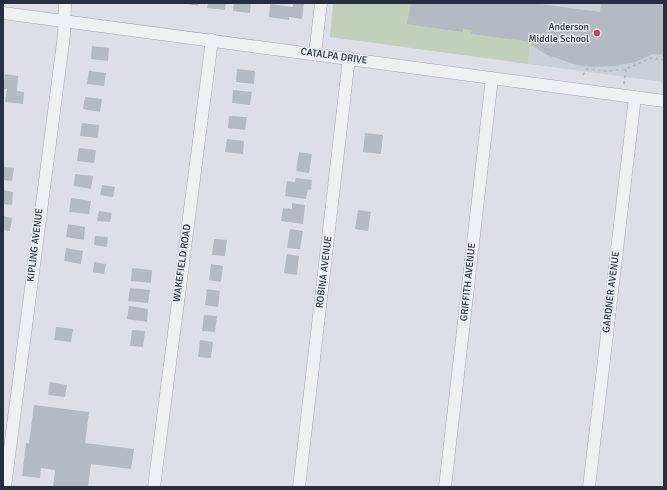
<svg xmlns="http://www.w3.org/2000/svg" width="667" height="490" font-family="Signika,sans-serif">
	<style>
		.built { fill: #cad0d7 }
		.green { fill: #c3cfbd }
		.building { fill: #b3bac2 }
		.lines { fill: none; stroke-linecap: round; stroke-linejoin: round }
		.minor-casing { stroke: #a2a7af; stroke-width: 13 }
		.path { stroke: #b6bbc0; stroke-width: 2; stroke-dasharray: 3 3; stroke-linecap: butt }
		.minor { stroke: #eef1f4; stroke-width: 12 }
		.poi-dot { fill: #c94361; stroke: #ebeff3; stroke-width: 1.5 }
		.labels { text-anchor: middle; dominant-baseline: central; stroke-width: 3; stroke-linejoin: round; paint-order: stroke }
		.poi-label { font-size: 10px; fill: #262f3b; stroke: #ebeff3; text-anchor: end }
		.street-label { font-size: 10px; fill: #262f3b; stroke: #ebeff3 }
	</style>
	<rect width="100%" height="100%" fill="#dce0e6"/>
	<path class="built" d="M 534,3 L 664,3 L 664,82 L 528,64 Z"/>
	<path class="green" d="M 333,3 L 534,3 L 528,64 L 330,37 Z"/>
	<path class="building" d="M 183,3 L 198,3 L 198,6 Z
		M 208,3 L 226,3 L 225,10 L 207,8 Z
		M 234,3 L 251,3 L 250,13 L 233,11 Z
		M 293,3 L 304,3 L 302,19 L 289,17 L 289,20 L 269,17 L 270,4 L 293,7 Z
		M 411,3 L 533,3 L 600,12 L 601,3 L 664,3 L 664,55 L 653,54 L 635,62 L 615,66 L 593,67 L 577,65 L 547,55 L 525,41 L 471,34 L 472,30 L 463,29 L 463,32 L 407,24 Z
		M 92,46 L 109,48 L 108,61 L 91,59 Z
		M 237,69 L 255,71 L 254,84 L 236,82 Z
		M 89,71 L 106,73 L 104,86 L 87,84 Z
		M 5,74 L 18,76 L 17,91 L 24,92 L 23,104 L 5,102 L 7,89 L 3,89 Z
		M 233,90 L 252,92 L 250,105 L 232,103 Z
		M 85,97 L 102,99 L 100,112 L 83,109 Z
		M 229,116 L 247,117 L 245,130 L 228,128 Z
		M 82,123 L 99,125 L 98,138 L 80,136 Z
		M 365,133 L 383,135 L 381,154 L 363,152 Z
		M 227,139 L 244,141 L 243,154 L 225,152 Z
		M 79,148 L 96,150 L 94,163 L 77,161 Z
		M 299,152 L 312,154 L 309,173 L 296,171 Z
		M 3,167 L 14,168 L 12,181 L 3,180 Z
		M 75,174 L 93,176 L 91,189 L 74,186 Z
		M 296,178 L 312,180 L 311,190 L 308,189 L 306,199 L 285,196 L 287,181 L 295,182 Z
		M 102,185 L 115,187 L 113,197 L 100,195 Z
		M 3,190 L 13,192 L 12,205 L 3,204 Z
		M 71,198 L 91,201 L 89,214 L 69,212 Z
		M 292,203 L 305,205 L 303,224 L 281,221 L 283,208 L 292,209 Z
		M 358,210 L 371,212 L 368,231 L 355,229 Z
		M 99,211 L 112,213 L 110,222 L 97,221 Z
		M 3,216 L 12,218 L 10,231 L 3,230 Z
		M 68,224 L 85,227 L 84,240 L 66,237 Z
		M 290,229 L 303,231 L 300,249 L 287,248 Z
		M 95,236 L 108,237 L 107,247 L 94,245 Z
		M 214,239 L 227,240 L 225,256 L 212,255 Z
		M 66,248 L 83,251 L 81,264 L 64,261 Z
		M 287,254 L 299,256 L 297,275 L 284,273 Z
		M 94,262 L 106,264 L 104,274 L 93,272 Z
		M 211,264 L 223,266 L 221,282 L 209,280 Z
		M 132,268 L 152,270 L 151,283 L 131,281 Z
		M 130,288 L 150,290 L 148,303 L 128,301 Z
		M 207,289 L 220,291 L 218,307 L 205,305 Z
		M 129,306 L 148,309 L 147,322 L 127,319 Z
		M 204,315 L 217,316 L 215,332 L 202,331 Z
		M 56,327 L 73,329 L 71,342 L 54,340 Z
		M 132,330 L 145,331 L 143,347 L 130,346 Z
		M 200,340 L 213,342 L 211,358 L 198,357 Z
		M 50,382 L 67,385 L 65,397 L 48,395 Z
		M 34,405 L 89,412 L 85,443 L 134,449 L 131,469 L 91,464 L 88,487 L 53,487 L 55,470 L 41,468 L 40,478 L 22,476 L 26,443 L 29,443 Z"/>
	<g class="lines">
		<g class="minor-casing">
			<path id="minor" d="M 3,13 L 664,101
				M 315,54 L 321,3
				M 5,487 L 64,35 L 65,3
				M 154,487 L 212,40
				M 299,487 L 349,58
				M 445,487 L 492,78
				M 589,487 L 635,97"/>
		</g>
		<path class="path" d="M 583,75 L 587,69 L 606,71 L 626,69 L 651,58 L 664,60
			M 624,84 L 626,69"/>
		<use href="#minor" class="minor"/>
	</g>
	<circle class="poi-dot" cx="597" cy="33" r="4"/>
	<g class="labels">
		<g class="poi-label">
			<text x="589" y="27">Anderson<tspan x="589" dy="12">Middle School</tspan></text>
		</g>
		<g class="street-label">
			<text transform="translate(334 56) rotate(8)">CATALPA DRIVE</text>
			<text transform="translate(35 245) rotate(-83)">KIPLING AVENUE</text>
			<text transform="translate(182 263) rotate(-82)">WAKEFIELD ROAD</text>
			<text transform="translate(324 272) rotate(-83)">ROBINA AVENUE</text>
			<text transform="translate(468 282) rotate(-84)">GRIFFITH AVENUE</text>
			<text transform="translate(611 292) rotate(-83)">GARDNER AVENUE</text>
		</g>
	</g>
	<rect width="667" height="490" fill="none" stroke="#262f3b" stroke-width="8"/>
</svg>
